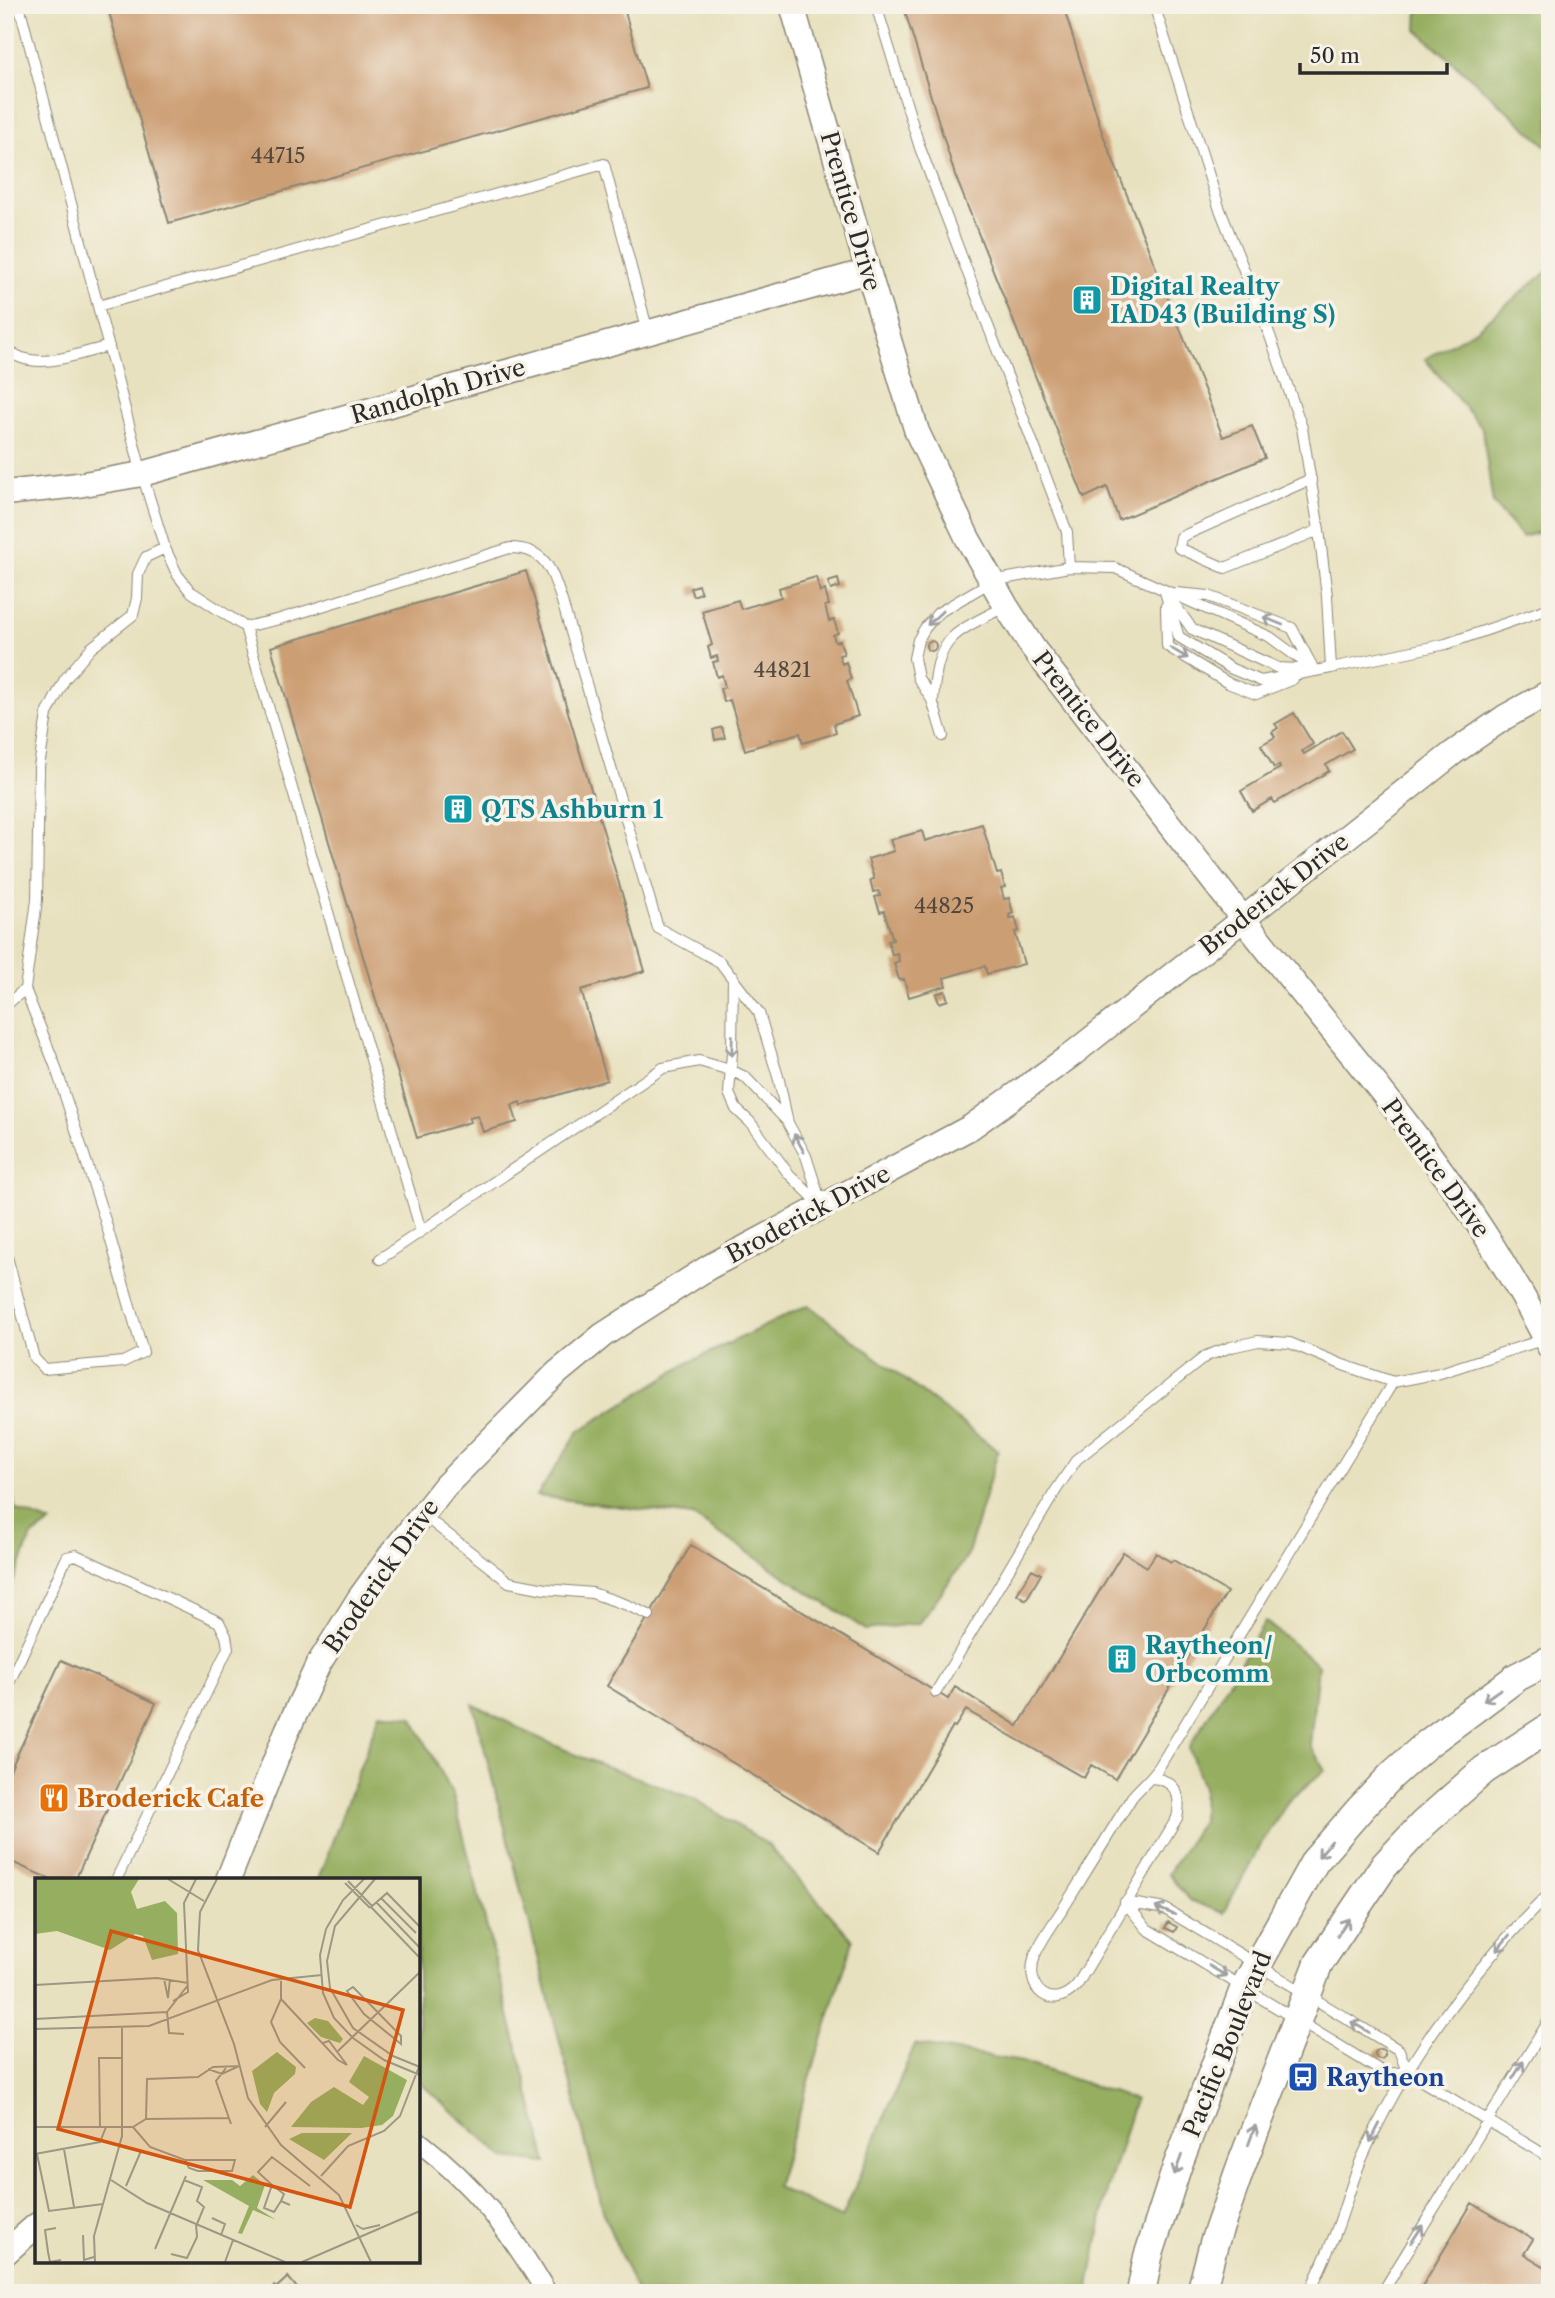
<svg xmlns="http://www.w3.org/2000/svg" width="1555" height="2298" font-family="'Libre Caslon Text',serif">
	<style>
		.forest { fill: #96ae60; stroke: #606c46; stroke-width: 2 }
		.building { fill: #cc9e73 }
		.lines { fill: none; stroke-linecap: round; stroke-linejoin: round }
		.service-casing { stroke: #8a8675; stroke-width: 12 }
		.minor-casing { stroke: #8a8675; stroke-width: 22 }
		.tertiary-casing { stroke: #8a8675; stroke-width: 27 }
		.secondary-casing { stroke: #8a8675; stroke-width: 31 }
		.service { stroke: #fff; stroke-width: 10 }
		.minor { stroke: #fff; stroke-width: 19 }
		.tertiary { stroke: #fff; stroke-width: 24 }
		.secondary { stroke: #fff; stroke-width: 28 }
		.oneway { stroke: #a0a0a0 }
		.labels { text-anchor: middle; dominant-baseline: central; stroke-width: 7; stroke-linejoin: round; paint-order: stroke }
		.number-label { font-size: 21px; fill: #53483d }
		.street-label { font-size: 24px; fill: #2b2b2b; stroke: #f7f3e8 }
		.culture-label { font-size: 24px; font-weight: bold; fill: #0d838f; stroke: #f7f3e8; text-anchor: start }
		.food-label { font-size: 24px; font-weight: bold; fill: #c56008; stroke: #f7f3e8; text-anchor: start }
		.transit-label { font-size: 24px; font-weight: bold; fill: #164399; stroke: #f7f3e8; text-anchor: start }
		.inset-road { fill: none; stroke: #9c9884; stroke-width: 2 }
		.view { fill: #d5540f; fill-opacity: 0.15; stroke: #d5540f; stroke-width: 3.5 }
		.inset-edge { fill: none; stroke: #2b2b2b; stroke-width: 3.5 }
	</style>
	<rect width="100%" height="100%" fill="#f7f3e8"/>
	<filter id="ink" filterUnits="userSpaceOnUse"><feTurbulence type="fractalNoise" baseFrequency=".0143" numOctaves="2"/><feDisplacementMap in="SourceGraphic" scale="14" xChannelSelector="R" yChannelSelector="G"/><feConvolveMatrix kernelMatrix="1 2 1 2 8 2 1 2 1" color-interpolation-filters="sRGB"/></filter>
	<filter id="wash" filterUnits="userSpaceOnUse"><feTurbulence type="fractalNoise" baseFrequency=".00686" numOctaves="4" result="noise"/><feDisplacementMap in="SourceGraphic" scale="28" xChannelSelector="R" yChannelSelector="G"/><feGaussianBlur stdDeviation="1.57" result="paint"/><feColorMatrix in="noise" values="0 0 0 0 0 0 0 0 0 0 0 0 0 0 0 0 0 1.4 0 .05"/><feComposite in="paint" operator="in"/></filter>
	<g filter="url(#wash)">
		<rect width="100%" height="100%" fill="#e8e1bf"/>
		<path class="forest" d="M 1418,5 L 1550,5 L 1550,149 L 1417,30 Z
			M 1550,269 L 1550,529 L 1522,537 L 1493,503 L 1482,428 L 1425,359 L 1477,329 Z
			M 808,1305 L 998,1451 L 967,1557 L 919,1623 L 866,1630 L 693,1516 L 537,1496 L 578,1432 L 686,1364 Z
			M 5,1482 L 11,1485 L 15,1509 L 51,1523 L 31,1537 L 5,1603 Z
			M 1265,1621 L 1318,1665 L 1310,1745 L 1325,1770 L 1289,1800 L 1257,1851 L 1224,1913 L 1189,1900 L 1168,1874 L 1202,1821 L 1203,1788 L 1189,1748 Z
			M 473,1704 L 530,1734 L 581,1757 L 695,1799 L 767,1844 L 853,1940 L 776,2187 L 842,2218 L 915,2044 L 1022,2062 L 1135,2100 L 1107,2191 L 1088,2293 L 637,2293 L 605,2218 Z
			M 380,1713 L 412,1717 L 453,1795 L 547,2163 L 505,2158 L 418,2081 L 418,1880 L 318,1880 Z"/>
		<g id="blocks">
			<path class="building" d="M 107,5 L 623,5 L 647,88 L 169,223 Z
				M 903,5 L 1063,5 L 1102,132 L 1223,437 L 1252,426 L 1265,458 L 1119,520 L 1107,487 L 1084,498 L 955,175 Z
				M 526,571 L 645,971 L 581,990 L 607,1080 L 521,1106 L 520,1102 L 512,1105 L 517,1122 L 483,1132 L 478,1116 L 469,1118 L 470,1122 L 417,1138 L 271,647 Z
				M 816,577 L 820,592 L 825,590 L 829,605 L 825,606 L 829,621 L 834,620 L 838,633 L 833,635 L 835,642 L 840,641 L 844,654 L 839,655 L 842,664 L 846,662 L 851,679 L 847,681 L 858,716 L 834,724 L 836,733 L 803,743 L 800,733 L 772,741 L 770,740 L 771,742 L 745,750 L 730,700 L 724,702 L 720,689 L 725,687 L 722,675 L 717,677 L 713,662 L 718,661 L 717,656 L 711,658 L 708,647 L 712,645 L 702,611 L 738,600 L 741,609 L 781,597 L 779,588 Z
				M 838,579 L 840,587 L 831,590 L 828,582 Z
				M 698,585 L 701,593 L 693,596 L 690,588 Z
				M926 646a5 5 0 1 1 10 0a5 5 0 1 1-10 0Z
				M 1294,713 L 1313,744 L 1302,751 L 1304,754 L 1342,731 L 1353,749 L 1326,765 L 1329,771 L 1275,803 L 1272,799 L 1252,811 L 1241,791 L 1280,768 L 1279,765 L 1274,768 L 1261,745 L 1275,737 L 1272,732 L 1278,728 L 1275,724 Z
				M 722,727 L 725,738 L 715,740 L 713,730 Z
				M 982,824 L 997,874 L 1001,873 L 1005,887 L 1001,888 L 1004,899 L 1009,898 L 1013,913 L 1009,915 L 1010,919 L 1015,917 L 1019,931 L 1015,932 L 1024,964 L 987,974 L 985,966 L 944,978 L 946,986 L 909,997 L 904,979 L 899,980 L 894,963 L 899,961 L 897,953 L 892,955 L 888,941 L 893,940 L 884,911 L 880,912 L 875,897 L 880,896 L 879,891 L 873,892 L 870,880 L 874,879 L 868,859 L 894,851 L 890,840 L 922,831 L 925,841 Z
				M 945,991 L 948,1000 L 939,1003 L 936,994 Z
				M 691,1545 L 948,1699 L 955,1687 L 1018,1726 L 1123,1552 L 1147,1567 L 1156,1553 L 1171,1562 L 1173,1560 L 1227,1592 L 1115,1779 L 1091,1765 L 1084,1778 L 966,1710 L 955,1727 L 953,1726 L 879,1852 L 607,1686 Z
				M 1032,1569 L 1041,1574 L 1026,1600 L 1017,1594 Z
				M 61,1660 L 156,1703 L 75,1880 L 52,1880 L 5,1859 L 5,1781 Z
				M 1168,1922 L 1177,1927 L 1174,1932 L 1165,1928 Z
				M1375 2054a5 5 0 1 1 10 0a5 5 0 1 1-10 0Z
				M 1472,2203 L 1533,2239 L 1524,2254 L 1550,2270 L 1550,2288 L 1547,2293 L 1418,2293 Z
				M 288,2277 L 301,2293 L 266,2293 L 274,2286 L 276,2288 Z"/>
		</g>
	</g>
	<g filter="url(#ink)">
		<use href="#blocks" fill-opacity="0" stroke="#8a8675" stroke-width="2"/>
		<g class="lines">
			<g class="service-casing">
				<path id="service" d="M 876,5 L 920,148 L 1067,532 L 1069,567
					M 1154,5 L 1219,207 L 1269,333 L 1302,428 L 1319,530 L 1327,596 L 1331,668
					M 98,306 L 604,164 L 648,332
					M 5,348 C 33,374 76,354 109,346
					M 1311,479 L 1181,537 L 1179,548 L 1225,568 L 1319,530
					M 165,548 L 177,574 L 190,591 L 245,627 L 421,1231
					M 1165,592 L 1179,637 L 1232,669 L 1261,681 L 1331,668 L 1446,644 L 1550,608
					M 1176,593 L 1209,596 L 1292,628 L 1313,668
					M 1170,598 L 1192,629 L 1278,668 L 1298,669
					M 1166,606 L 1167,646 L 1228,683 L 1256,694 L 1293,679
					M 245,627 L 280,619 L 510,548 C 545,548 551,569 561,598 L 658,928 L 720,962 L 759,1013 L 779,1080 L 788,1123 L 806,1156 L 822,1206
					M 933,700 C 935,679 936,653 953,637 C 965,625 990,615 1006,606
					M 943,736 L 932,700 L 918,678 L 914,658 L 918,640 L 925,628 L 938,613 L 992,581 L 1069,567 L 1115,568 L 1270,637 L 1315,670
					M 733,977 L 732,1052 L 729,1093 L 736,1109 L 750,1122 L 789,1174 L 820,1204
					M 5,1006 L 25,989
					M 5,1249 L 34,1358 L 44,1369 L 123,1362 L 143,1352 L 105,1220 L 55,1065 L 25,989 L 37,900 L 39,767 L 47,714 L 65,679 L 91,648 L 133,615 L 137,598 L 138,574 L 146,557 L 165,548 L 142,474 L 19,5
					M 380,1259 L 663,1068 L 699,1061 L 730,1070 L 745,1077 L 788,1122
					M 423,1515 L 509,1582 L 545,1589 L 592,1593 L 627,1605 L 649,1615
					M 5,1682 L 9,1683 L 67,1557 L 76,1555 L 219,1622 L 226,1636 L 228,1648 L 116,1880
					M 936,1692 L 1056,1490 L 1077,1459 L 1206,1356 L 1231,1347 L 1258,1341 L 1290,1343 L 1343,1365 L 1393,1382 L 1440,1373 L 1545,1339
					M 1152,1778 C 1176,1780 1182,1796 1177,1818 L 1077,1985 C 1052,2013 1023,1990 1035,1955 C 1042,1938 1056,1920 1066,1904 C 1088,1868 1110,1833 1132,1797 C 1141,1786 1151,1779 1159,1767 L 1393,1382
					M 1125,1902 L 1147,1929 L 1386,2074 L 1407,2072 L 1550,2158
					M 1125,1902 L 1165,1909 L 1399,2050 L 1407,2072
					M 1309,2293 C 1318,2273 1327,2254 1335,2234 C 1345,2209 1351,2183 1362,2158 C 1406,2059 1473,1969 1550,1893
					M 1314,2293 L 1326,2290 L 1338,2293
					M 1382,2293 L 1550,2019"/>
			</g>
			<g class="minor-casing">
				<path id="minor" d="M 418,2141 C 477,2187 509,2230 547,2293"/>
			</g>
			<g class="tertiary-casing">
				<path id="tertiary" d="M 792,5 L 868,271 L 917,432 L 968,539 L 1006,606 L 1033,648 C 1117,756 1200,866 1286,973 C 1358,1062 1432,1150 1493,1247 C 1513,1280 1534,1313 1550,1348
					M 5,493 L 78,485 L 142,474 L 868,271
					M 228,1880 L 287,1731 L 318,1665 L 359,1599 L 393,1552 L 445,1486 L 557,1373 L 603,1335 L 709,1267 L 971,1127 L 1070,1056 L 1453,753 L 1505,717 L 1550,692
					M 5,2253 L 37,2225"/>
			</g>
			<g class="secondary-casing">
				<path id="secondary" d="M 1141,2293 L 1148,2257 L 1177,2167 L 1245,1987 L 1315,1861 L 1361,1808 L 1393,1774 L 1427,1744 L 1517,1677 L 1550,1660
					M 1201,2293 L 1214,2243 L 1240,2169 L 1319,1963 L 1384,1866 L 1423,1824 L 1484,1770 L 1550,1727"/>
			</g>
			<use href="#service" class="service"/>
			<use href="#minor" class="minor"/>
			<use href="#tertiary" class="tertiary"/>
			<use href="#secondary" class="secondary"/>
		</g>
		<defs><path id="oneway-shaft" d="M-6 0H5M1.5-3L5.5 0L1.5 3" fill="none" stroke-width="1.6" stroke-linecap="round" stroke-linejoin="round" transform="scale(1.75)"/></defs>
		<g class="oneway">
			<use href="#oneway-shaft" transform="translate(935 618) rotate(137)"/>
			<use href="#oneway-shaft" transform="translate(1273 621) rotate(-158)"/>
			<use href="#oneway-shaft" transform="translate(1179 653) rotate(31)"/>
			<use href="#oneway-shaft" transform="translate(732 1046) rotate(92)"/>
			<use href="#oneway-shaft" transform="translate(799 1143) rotate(-119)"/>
			<use href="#oneway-shaft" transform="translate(1492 1695) rotate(145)"/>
			<use href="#oneway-shaft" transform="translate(1325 1849) rotate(130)"/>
			<use href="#oneway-shaft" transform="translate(1165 1911) rotate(-159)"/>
			<use href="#oneway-shaft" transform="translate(1343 1927) rotate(-56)"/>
			<use href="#oneway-shaft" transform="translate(1503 1943) rotate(129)"/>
			<use href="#oneway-shaft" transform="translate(1218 1971) rotate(31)"/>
			<use href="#oneway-shaft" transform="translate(1360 2027) rotate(-149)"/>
			<use href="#oneway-shaft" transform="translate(1518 2070) rotate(-58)"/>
			<use href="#oneway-shaft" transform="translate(1375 2133) rotate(117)"/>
			<use href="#oneway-shaft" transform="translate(1252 2135) rotate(-70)"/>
			<use href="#oneway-shaft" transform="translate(1178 2165) rotate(110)"/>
			<use href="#oneway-shaft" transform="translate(1417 2234) rotate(-57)"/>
		</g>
	</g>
	<defs>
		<g id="building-square" transform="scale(1.575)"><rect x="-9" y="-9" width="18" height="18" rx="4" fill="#0f9aa8" stroke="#f7f3e8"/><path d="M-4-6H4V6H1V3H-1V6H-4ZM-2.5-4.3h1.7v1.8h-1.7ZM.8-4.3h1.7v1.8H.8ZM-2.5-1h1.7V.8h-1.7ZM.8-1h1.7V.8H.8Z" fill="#fff"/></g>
		<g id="restaurant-square" transform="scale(1.575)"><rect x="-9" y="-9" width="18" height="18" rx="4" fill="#e8710a" stroke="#f7f3e8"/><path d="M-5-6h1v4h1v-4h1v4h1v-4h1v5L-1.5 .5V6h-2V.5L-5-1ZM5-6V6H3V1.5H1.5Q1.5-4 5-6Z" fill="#fff"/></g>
		<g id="bus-square" transform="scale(1.575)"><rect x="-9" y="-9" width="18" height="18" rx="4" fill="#1a4fb4" stroke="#f7f3e8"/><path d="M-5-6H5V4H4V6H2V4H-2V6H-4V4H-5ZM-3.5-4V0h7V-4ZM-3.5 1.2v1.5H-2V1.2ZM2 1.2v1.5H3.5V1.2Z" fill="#fff"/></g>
	</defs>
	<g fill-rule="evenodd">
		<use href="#building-square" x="1087" y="300"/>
		<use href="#building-square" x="458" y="809"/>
		<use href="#building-square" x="1122" y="1659"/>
		<use href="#restaurant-square" x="54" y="1798"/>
		<use href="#bus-square" x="1303" y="2077"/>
	</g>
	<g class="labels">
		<g class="number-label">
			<text x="278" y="155">44715</text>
			<text x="782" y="669">44821</text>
			<text x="944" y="905">44825</text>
		</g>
		<g class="street-label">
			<text transform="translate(851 211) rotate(74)">Prentice Drive</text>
			<text transform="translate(438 391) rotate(-16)">Randolph Drive</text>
			<text transform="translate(1089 719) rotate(52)">Prentice Drive</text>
			<text transform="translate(1274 894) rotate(-38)">Broderick Drive</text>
			<text transform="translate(1436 1168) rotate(54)">Prentice Drive</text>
			<text transform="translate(808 1214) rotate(-28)">Broderick Drive</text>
			<text transform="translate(381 1576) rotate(-55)">Broderick Drive</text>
			<text transform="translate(1227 2044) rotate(-68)">Pacific Boulevard</text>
		</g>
		<g class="culture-label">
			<text x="1110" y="286">Digital Realty<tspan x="1110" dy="28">IAD43 (Building S)</tspan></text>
			<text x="481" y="809">QTS Ashburn 1</text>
			<text x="1145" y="1645">Raytheon/<tspan x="1145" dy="28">Orbcomm</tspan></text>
		</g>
		<g class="food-label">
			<text x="77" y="1798">Broderick Cafe</text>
		</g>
		<g class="transit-label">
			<text x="1326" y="2077">Raytheon</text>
		</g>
	</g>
	<g transform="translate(35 1878)">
		<rect width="385" height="385" fill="#e8e1bf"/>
		<path d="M 0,1 L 104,1 L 96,14 L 102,31 L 130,23 L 142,35 L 143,76 L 117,82 L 108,58 L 100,56 L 75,72 L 22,53 L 0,56 ZM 280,140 L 293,143 L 308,161 L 305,165 L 286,159 L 272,145 ZM 242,174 L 261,189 L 260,196 L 239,215 L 232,234 L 225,226 L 217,193 ZM 329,178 L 372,202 L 358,238 L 347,247 L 326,250 L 256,249 L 276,224 L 299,209 L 328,227 L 334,219 L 314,204 ZM 267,255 L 317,255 L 289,282 L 254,261 ZM 218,297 L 230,307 L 222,330 L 241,342 L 218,332 L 207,356 L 203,355 L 214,328 L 168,302 L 197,302 L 205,308 Z" fill="#96ae60"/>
		<path class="inset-road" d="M 133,1 L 169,23M 182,1 L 165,34 L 163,72 L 199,166 L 213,220 L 246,267 L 304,317 L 336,384M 329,1 L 308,22 L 291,51 L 285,77 L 288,115 L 299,140 L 318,160 L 349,182 L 385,197M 340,1 L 300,48 L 292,83 L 295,110 L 318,150 L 358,178 L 385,189M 313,3 L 337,28M 310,5 L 335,30M 346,20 L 381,55M 341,24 L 385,70M 385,49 L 352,15 L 336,29 L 385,80M 246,100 L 246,121 L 236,144 L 245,164 L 270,190M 129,101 L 133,120 L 135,101M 0,107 L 122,100 L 153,105M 318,109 L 366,158 L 366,166 L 329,136 L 312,113 ZM 246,121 L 303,182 L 312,187 L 294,163 L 288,165M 138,123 L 153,114 L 149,25 L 161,1M 0,141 L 132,134M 0,151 L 114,148 L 237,102 L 287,97M 149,156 L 134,155 L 132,134 L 153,107M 303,173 L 385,94M 303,173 L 334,143M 191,190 L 181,203 L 196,246M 173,191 L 187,196 L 204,188M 111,241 L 112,201 L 163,199 L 178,189 L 205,188M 0,249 L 98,249 L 115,269 L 150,282 L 200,282 L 197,293 L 163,293 L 154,290 L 150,282M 65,249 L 64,180 L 87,180M 98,249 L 111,241 L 194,240M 230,249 L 251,224M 29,271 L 39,329M 0,276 L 65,264 L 71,249M 2,276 L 14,333 L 68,326M 286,298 L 313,268 L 349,253 L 365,238 L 385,186M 76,302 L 112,325 L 250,384M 149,302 L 167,309 L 162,323 L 169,329 L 162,346M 237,307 L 249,316 L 246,323M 91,308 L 106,273M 255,327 L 246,323 L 239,334 L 229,330 L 237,307 L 223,294 L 237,279 L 275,308M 177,340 L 190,346 L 186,357M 321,347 L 328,351 L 345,347M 21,350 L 10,352 L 13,374 L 15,384 L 26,382M 48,357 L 49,382 L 59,379M 120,371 L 151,298M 136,376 L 152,380 L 162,359 L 161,346M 60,384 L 59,358 L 87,258 L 87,150M 190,384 L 198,362M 267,384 L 385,333"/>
		<path class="view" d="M 76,53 L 368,132 L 315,329 L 23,251 Z"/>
		<rect width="385" height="385" class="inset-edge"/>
	</g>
	<rect width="1555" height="2298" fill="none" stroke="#f7f3e8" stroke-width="28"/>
	<path d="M1300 63v10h147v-10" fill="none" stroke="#2b2b2b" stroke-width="3.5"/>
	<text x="1310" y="63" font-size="21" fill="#2b2b2b" stroke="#f7f3e8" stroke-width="5" paint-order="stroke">50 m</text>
</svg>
